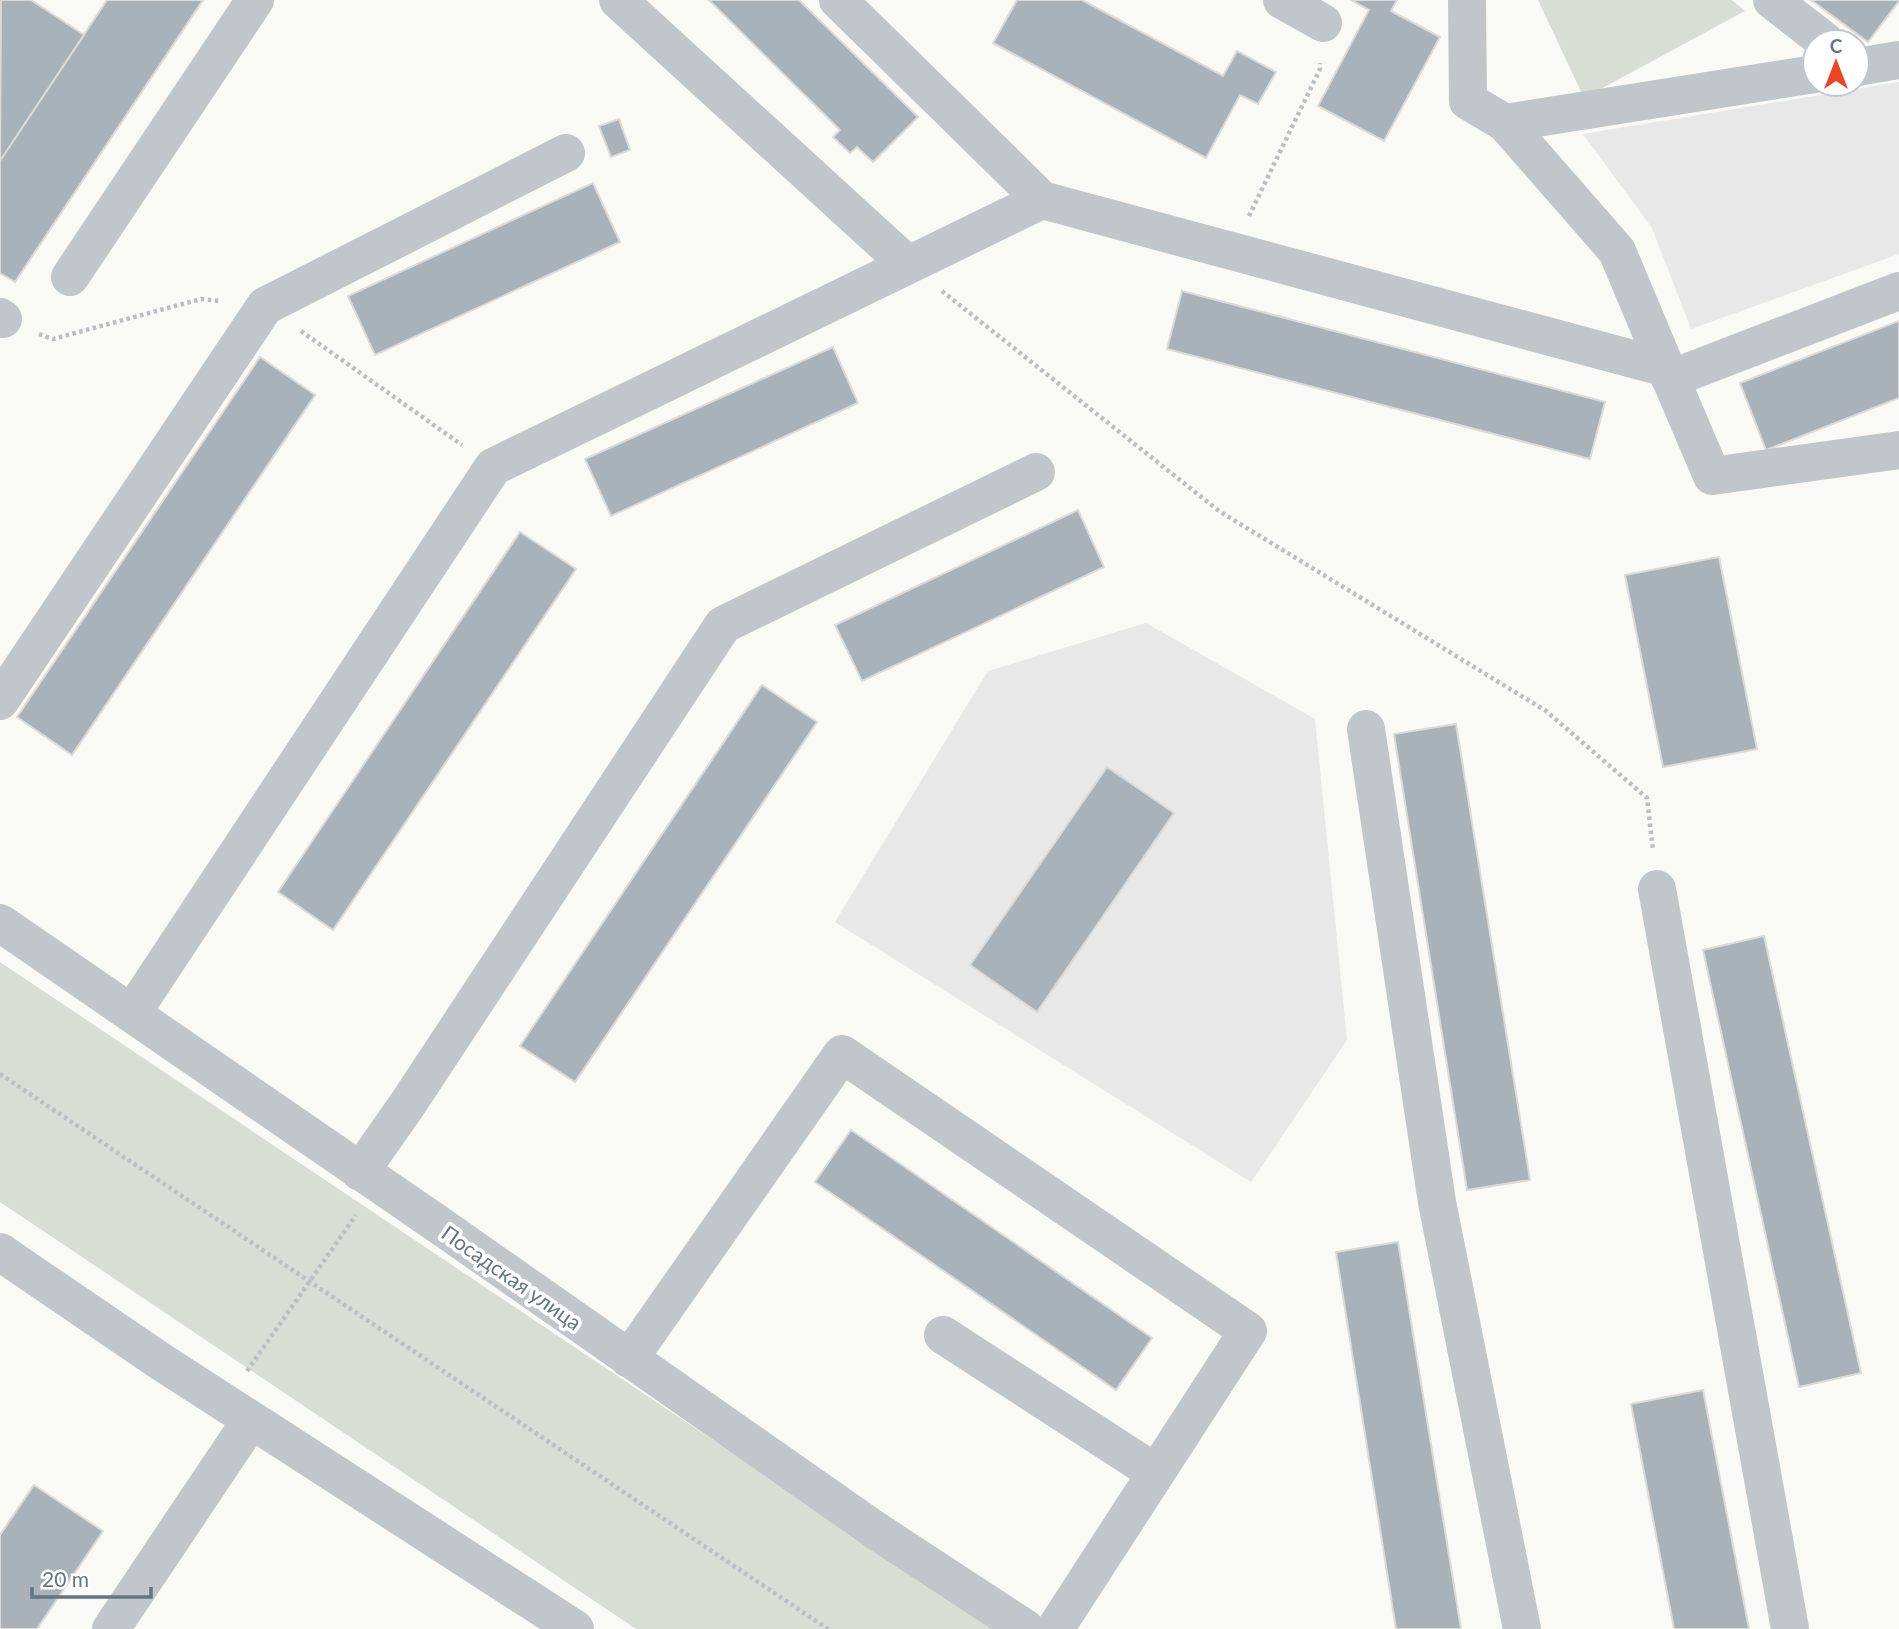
<svg xmlns="http://www.w3.org/2000/svg" width="1899" height="1629" font-family="Lato,sans-serif">
	<style>
		.built { fill: #e7e8e7 }
		.green { fill: #d9ded5 }
		.building { fill: #a8b2b8; stroke: #dbdad8; stroke-width: 2 }
		.lines { fill: none; stroke-linecap: round; stroke-linejoin: round }
		.path { stroke: #bbbfc2; stroke-width: 4.5; stroke-dasharray: 3.5 3.5; stroke-linecap: butt }
		.minor { stroke: #c1c6ca; stroke-width: 38 }
		.labels { text-anchor: middle; dominant-baseline: central; stroke-width: 7; stroke-linejoin: round; paint-order: stroke }
		.street-label { font-size: 21px; fill: #627683; stroke: #fff }
	</style>
	<rect width="100%" height="100%" fill="#f9f9f6"/>
	<path class="built" d="M 1899,82 L 1899,254 L 1691,329 L 1652,228 L 1583,134 Z
		M 1146,623 L 1315,719 L 1347,1040 L 1251,1182 L 835,922 L 988,671 Z"/>
	<path class="green" d="M 1538,0 L 1732,0 L 1745,11 L 1584,98 Z
		M 0,962 L 995,1629 L 636,1629 L 0,1202 Z"/>
	<path class="building" d="M 1,0 L 31,0 L 84,35 L 0,161 Z
		M 107,0 L 203,0 L 15,282 L 0,273 L 0,161 Z
		M 709,0 L 799,0 L 918,117 L 873,162 L 857,147 L 850,153 L 833,137 L 840,130 Z
		M 1017,0 L 1082,0 L 1223,76 L 1237,51 L 1276,72 L 1258,104 L 1240,95 L 1206,158 L 993,43 Z
		M 1351,0 L 1397,0 L 1391,11 L 1440,37 L 1384,141 L 1318,106 L 1369,10 Z
		M 1811,0 L 1899,0 L 1899,1 L 1868,42 Z
		M 619,119 L 630,150 L 611,157 L 599,126 Z
		M 593,183 L 620,242 L 375,355 L 348,296 Z
		M 1182,291 L 1605,402 L 1590,459 L 1167,349 Z
		M 1899,321 L 1899,398 L 1766,450 L 1740,383 Z
		M 833,347 L 858,403 L 611,516 L 585,459 Z
		M 260,357 L 315,395 L 72,755 L 17,717 Z
		M 1078,510 L 1104,567 L 862,681 L 835,625 Z
		M 520,532 L 576,569 L 333,930 L 278,892 Z
		M 1719,557 L 1757,749 L 1663,767 L 1625,575 Z
		M 762,685 L 817,722 L 575,1082 L 520,1046 Z
		M 1456,724 L 1530,1180 L 1467,1190 L 1394,734 Z
		M 1107,767 L 1174,813 L 1037,1012 L 970,965 Z
		M 1764,936 L 1861,1373 L 1799,1387 L 1703,950 Z
		M 851,1130 L 1152,1338 L 1116,1390 L 815,1182 Z
		M 1398,1242 L 1461,1629 L 1396,1629 L 1336,1252 Z
		M 1703,1390 L 1749,1629 L 1674,1629 L 1631,1404 Z
		M 34,1485 L 103,1531 L 37,1629 L 0,1629 L 0,1535 Z"/>
	<g class="lines">
		<path class="path" d="M 1249,216 L 1320,69 L 1320,63
			M 942,291 L 1219,511 L 1546,711 L 1647,798 L 1653,850
			M 301,331 L 462,445
			M 39,334 L 53,339 L 201,299 L 220,301
			M 0,1074 L 828,1629
			M 247,1371 L 356,1215"/>
		<path class="minor" d="M 618,0 L 908,265
			M 1282,0 L 1323,23
			M 1467,0 L 1468,101 L 1505,123 L 1617,251 L 1666,368
			M 1772,0 L 1826,42
			M 1857,67 L 1899,60
			M 1505,123 L 1815,74
			M 1042,200 L 1666,368 L 1712,476 L 1899,450
			M 70,277 L 255,0
			M 0,317 L 3,319
			M 1670,379 L 1899,291
			M 0,701 L 265,306 L 566,153
			M 1366,729 L 1437,1202 L 1522,1629
			M 1657,889 L 1790,1629
			M 0,923 L 442,1227 L 875,1530 L 1026,1629
			M 132,1013 L 493,467 L 1042,200 L 838,0
			M 360,1172 L 407,1105 L 723,625 L 1036,472
			M 0,1252 L 160,1361 L 575,1629
			M 943,1335 L 1156,1473
			M 629,1359 L 842,1054 L 1248,1331 L 1055,1629
			M 111,1629 L 251,1420"/>
	</g>
	<g class="labels">
		<g class="street-label">
			<text transform="translate(512 1277) rotate(35)">Посадская улица</text>
		</g>
	</g>
	<g transform="translate(1836 63)"><circle r="33" fill="#ffffff" stroke="#c0c8cd" stroke-width="2"/>
	<path d="M0-5L12 26L0 18L-12 26Z" fill="#ec4522"/>
	<text y="-10" font-size="19" font-weight="bold" text-anchor="middle" fill="#627683">С</text>
	</g>
	<path d="M32 1587v10h119v-10" fill="none" stroke="#627683" stroke-width="3.5"/>
	<text x="42" y="1587" font-size="21" fill="#627683" stroke="#ffffff" stroke-width="5" paint-order="stroke">20 m</text>
</svg>
